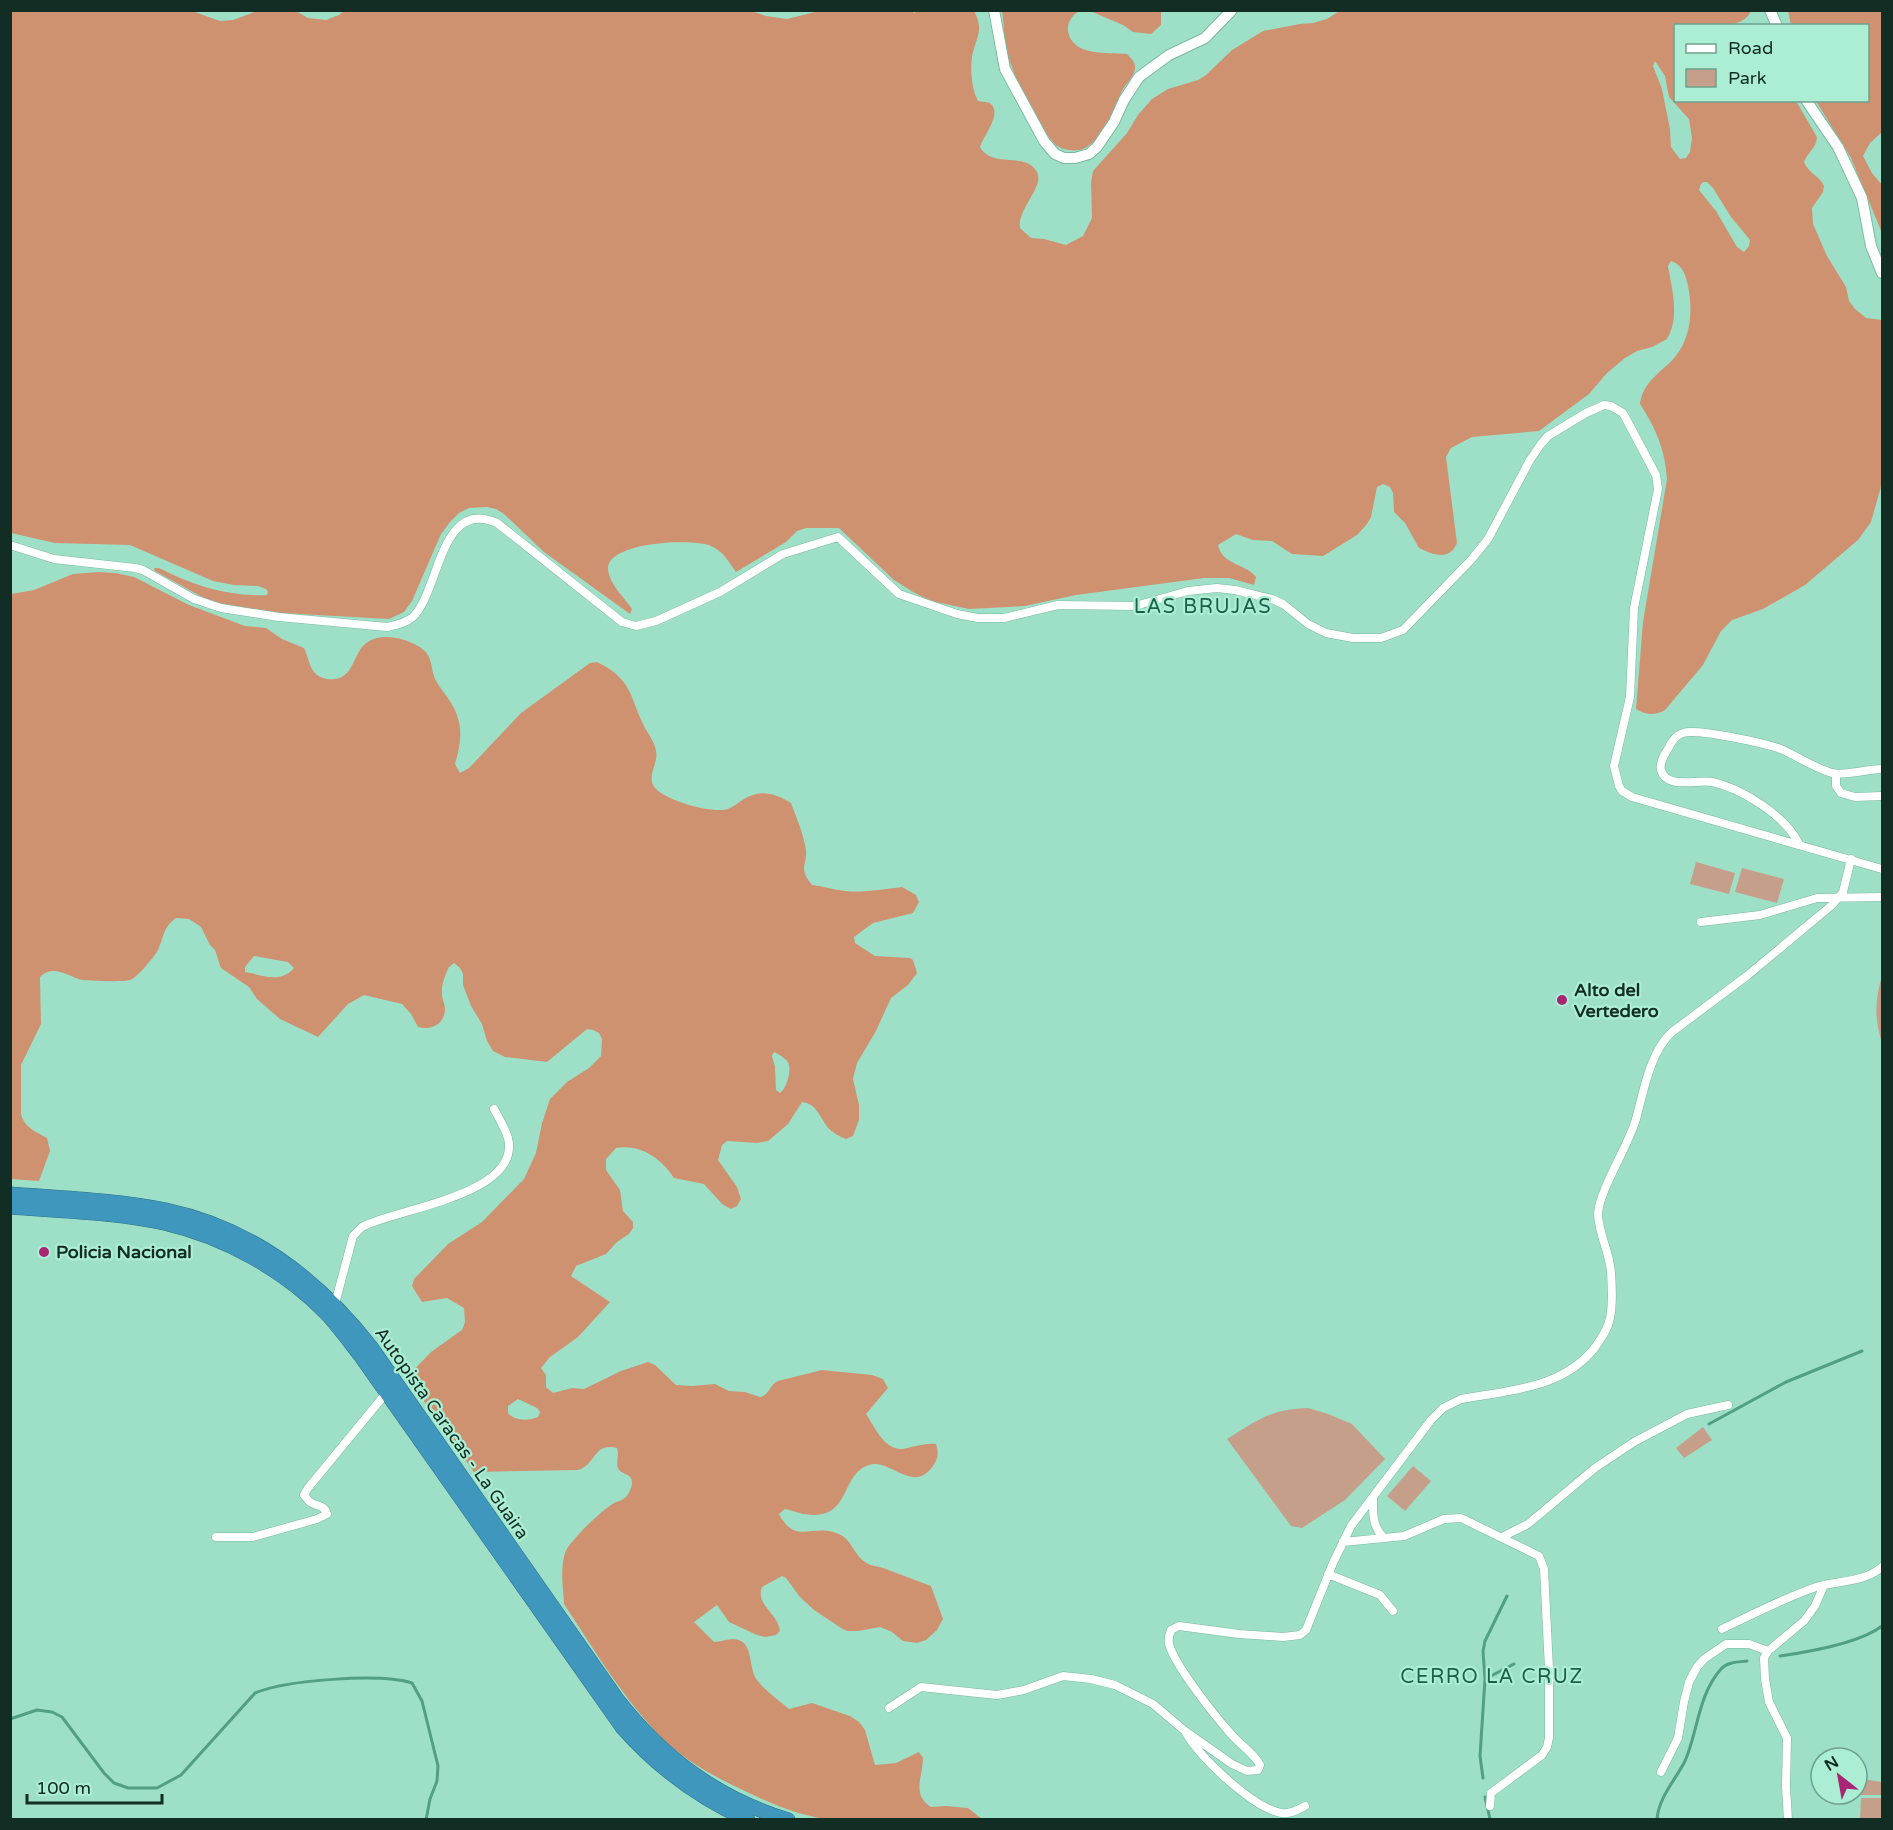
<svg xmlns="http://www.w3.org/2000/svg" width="1893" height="1830" font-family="'Varela Round',sans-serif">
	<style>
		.green { fill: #c69f8a }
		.forest { fill: #cf9271; fill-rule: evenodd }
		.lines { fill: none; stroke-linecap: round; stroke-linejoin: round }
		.stream { stroke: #519f84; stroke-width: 3 }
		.street-casing { stroke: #78b9a1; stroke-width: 9 }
		.secondary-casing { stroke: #78b9a1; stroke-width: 12 }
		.highway-casing { stroke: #2f7287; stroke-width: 15 }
		.street { stroke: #fff; stroke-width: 8 }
		.secondary { stroke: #fff; stroke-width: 10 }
		.highway { stroke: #3f97bd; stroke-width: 14 }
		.poi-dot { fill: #a82674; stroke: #abeed4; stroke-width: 2 }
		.labels { text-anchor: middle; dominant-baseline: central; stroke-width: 4.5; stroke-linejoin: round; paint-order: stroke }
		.poi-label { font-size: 18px; font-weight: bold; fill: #122d24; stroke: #abeed4; text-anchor: start }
		.street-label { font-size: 18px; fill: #122d24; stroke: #abeed4 }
		.neighbourhood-label { font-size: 20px; letter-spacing: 1.5px; fill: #1c604b; stroke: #abeed4 }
	</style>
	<rect width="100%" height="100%" fill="#9ee0c7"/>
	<path class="green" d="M 1696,862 L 1735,873 L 1729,894 L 1690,884 Z
		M 1742,868 L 1784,879 L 1777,903 L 1735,892 Z
		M 1882,976 L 1882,1042 C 1874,1020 1875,998 1882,976 Z
		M 1308,1408 L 1328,1414 L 1352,1424 L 1385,1459 L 1345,1500 L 1302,1528 L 1291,1526 L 1227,1439 C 1257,1420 1271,1409 1308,1408 Z
		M 1703,1427 L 1712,1440 L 1684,1458 L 1676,1448 Z
		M 1413,1466 L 1431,1481 L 1405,1511 L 1387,1496 Z
		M 1862,1779 L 1882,1782 L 1882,1795 L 1861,1795 Z
		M 1861,1798 L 1882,1798 L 1882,1819 L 1860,1819 Z"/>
	<path class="forest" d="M 189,10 L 220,21 L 233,20 L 260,10 L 296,11 L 308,18 L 326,20 L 339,15 L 345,10 L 748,10 L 766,16 L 787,19 L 815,12 L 910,10 L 914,13 L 920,10 L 974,11 C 985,31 975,39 972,57 C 970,70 972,90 978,101 C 982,102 989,101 992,105 C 1001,116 983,136 980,147 C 992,169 1025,151 1037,172 C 1045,186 1017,209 1020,228 L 1031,238 L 1044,239 L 1066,245 L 1083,236 L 1092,218 L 1091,182 L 1093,171 L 1127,133 L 1138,115 L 1152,99 L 1168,89 L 1198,80 L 1206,75 L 1232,50 L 1263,31 L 1300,24 L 1313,23 L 1327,19 L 1341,10 L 1751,11 C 1742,33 1696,25 1676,26 L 1676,100 L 1796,101 L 1817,137 C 1817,147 1808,152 1804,162 C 1809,174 1819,175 1824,186 L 1823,192 L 1812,208 L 1813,224 L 1827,256 L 1846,287 L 1849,301 L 1855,309 L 1866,318 L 1882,320 L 1882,483 L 1871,522 L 1858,540 L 1805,585 L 1763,609 L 1732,620 L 1721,631 L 1703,665 L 1665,710 C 1655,716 1646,715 1636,709 L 1643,622 L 1667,479 C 1665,450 1656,428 1640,404 C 1643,381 1661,373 1675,357 C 1691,338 1693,310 1688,286 C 1686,276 1683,265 1671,261 L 1668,266 C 1672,289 1680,317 1667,339 L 1652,347 L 1637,351 L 1625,358 L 1607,373 L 1589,394 L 1539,431 L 1472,437 L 1451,448 L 1446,457 L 1457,543 C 1450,561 1433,555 1419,548 L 1405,523 L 1394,512 L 1393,493 L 1390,487 L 1383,484 L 1377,487 L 1371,517 L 1367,524 L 1357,535 L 1323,556 L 1292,554 L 1272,541 L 1253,540 L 1236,534 L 1218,545 C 1222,565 1245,563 1256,577 L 1254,585 L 1229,578 L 1204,578 L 1076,595 L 1025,606 L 969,609 L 931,601 L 913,592 L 894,580 L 839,528 L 806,528 L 797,531 L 786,542 L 736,572 C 729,562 723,551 711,546 C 693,538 605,542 608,570 C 610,585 624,597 632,609 L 630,614 L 544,552 L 504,514 L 496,509 L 487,507 L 469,508 L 459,513 L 450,522 L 441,534 L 412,601 L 404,612 L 389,619 L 281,613 L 227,606 L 202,597 L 155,571 L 154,568 L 159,568 C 192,585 229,597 267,595 L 268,592 L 266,589 L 258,586 L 234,585 L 213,581 L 130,545 L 55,543 L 11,533 L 11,11 ZM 1655,61 L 1665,76 L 1669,97 L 1689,119 L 1692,138 L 1690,152 L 1686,158 L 1680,159 L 1671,147 L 1670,129 L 1662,89 L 1653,66 ZM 1703,182 L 1707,182 L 1713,188 L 1731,217 L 1750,240 L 1749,246 L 1744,252 L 1737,247 L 1716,211 L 1699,190 L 1701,184 Z
		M 1002,11 L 1079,11 C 1072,16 1067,22 1068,31 C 1072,57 1108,52 1127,54 C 1131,58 1136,63 1135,69 C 1134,76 1127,83 1123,89 C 1113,109 1106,138 1083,149 C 1075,152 1062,150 1056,145 C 1038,128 1013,75 1007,52 C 1004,39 1004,24 1002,11 Z
		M 1090,11 L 1161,11 L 1161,25 L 1151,34 L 1133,32 L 1123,25 Z
		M 1788,11 L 1882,11 L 1882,132 L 1870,143 L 1863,156 L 1872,173 L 1882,185 L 1882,233 L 1851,158 L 1816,101 L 1868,100 L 1868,26 L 1791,25 Z
		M 99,572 L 116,573 L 134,577 L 189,605 L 245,626 L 266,628 L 282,639 L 304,648 C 310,660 309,676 327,679 C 364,683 345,635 389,637 C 402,638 424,645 429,657 C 432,664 432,672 435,679 C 442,692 455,704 458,719 C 463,733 459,750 455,764 L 460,773 L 469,768 L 521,713 L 590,663 L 597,662 C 632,679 629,695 644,726 C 648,734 655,742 656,751 C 659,765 644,778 657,790 C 669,801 712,814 728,809 C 733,807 739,802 744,799 C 760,789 775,793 791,803 C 796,817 802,830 805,845 C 810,864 796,865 812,885 C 823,886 834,890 845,891 C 864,893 882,889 902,887 L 916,895 L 919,902 L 913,913 L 873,923 L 854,937 L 855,943 L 875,956 L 910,958 L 913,960 L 917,973 L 908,985 L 891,998 L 876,1031 L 857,1063 L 853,1079 L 859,1105 L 859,1120 L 853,1136 L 846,1139 C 842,1137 836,1135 833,1132 C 820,1123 820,1104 802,1102 L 788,1124 L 768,1141 L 757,1143 L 727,1141 L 722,1145 L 718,1160 L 737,1187 L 741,1199 L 737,1206 L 731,1209 L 722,1204 L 704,1184 L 674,1178 C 661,1158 640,1144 616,1148 L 606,1159 L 606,1170 L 620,1190 L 623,1211 L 633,1222 L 633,1228 L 629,1234 L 617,1242 L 606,1254 L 576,1266 L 571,1276 L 610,1302 L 578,1337 L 550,1357 L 541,1368 L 546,1375 L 546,1387 L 553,1393 L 572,1388 L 584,1389 L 621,1371 L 648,1362 L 655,1365 L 676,1385 L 692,1386 L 715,1384 L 729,1391 L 745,1392 L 760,1397 C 770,1395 769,1385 778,1381 L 822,1370 L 872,1375 L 883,1379 L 888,1388 L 866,1414 C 876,1429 886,1454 907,1448 C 917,1446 926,1443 936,1444 C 939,1453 938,1459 933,1466 C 912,1495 891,1458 869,1465 C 841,1474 851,1515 813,1515 C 803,1515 794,1511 785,1509 L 779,1514 C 795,1545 812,1524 836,1533 C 852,1538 853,1554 865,1562 C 870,1566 877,1566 883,1568 C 899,1574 915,1580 931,1586 L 943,1619 L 937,1630 L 926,1640 L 917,1643 L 903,1641 L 892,1632 L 880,1627 L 858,1631 L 847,1631 L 841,1628 L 814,1610 L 800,1597 L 786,1578 L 782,1576 L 762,1587 C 755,1605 778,1613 780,1631 L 776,1635 L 765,1637 L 757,1635 L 729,1622 L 717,1605 L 694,1622 L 714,1642 C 720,1642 727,1639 733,1639 C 755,1640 747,1666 757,1680 C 765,1691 779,1700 789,1709 L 812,1703 L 850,1716 L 859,1722 L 865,1730 L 875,1765 L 896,1763 L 919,1752 L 923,1758 C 923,1777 911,1794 931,1807 L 946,1806 L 968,1808 L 982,1819 C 934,1820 884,1823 836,1820 C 805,1818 776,1806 749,1793 C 719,1779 688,1763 664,1740 C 624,1700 595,1651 564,1604 C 563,1588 560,1569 565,1553 C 569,1541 603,1509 614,1503 C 619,1501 623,1500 627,1496 C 629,1493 632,1487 632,1483 C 632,1474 625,1475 620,1471 C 614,1465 620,1455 617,1448 C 593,1442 597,1464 578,1470 L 474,1472 L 407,1377 L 431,1352 L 462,1330 L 465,1322 L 464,1308 L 447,1298 L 422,1302 L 412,1286 L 414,1279 L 448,1244 L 482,1222 L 524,1179 L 536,1153 L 542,1123 L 550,1099 L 567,1082 L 589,1068 L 601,1056 L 602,1039 L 599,1033 L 593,1030 L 587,1029 L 547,1062 L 505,1057 L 493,1051 L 487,1041 L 482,1024 L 471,1006 L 463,985 L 463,974 L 460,968 L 454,963 L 449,967 C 445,975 441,985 442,995 C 442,999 445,1004 445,1009 C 445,1024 431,1031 418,1027 L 411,1014 L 402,1004 L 364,995 L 348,1004 L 318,1037 L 280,1019 L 257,999 L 249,987 L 221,968 L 215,950 L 210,945 L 201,927 L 189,919 L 176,918 C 163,927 164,937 158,950 C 155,956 137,978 130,980 C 122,982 92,981 83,980 C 68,977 54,963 40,977 L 41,1024 L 21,1065 L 21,1114 C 24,1127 36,1132 47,1138 L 50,1151 L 39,1181 L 11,1179 L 11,594 L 34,590 L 73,574 ZM 254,956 L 288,962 L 294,968 C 280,984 263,975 245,972 L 245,967 ZM 774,1052 C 778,1054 784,1057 787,1061 C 793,1068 787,1088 780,1093 L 776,1090 L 775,1067 L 772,1056 ZM 518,1399 L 537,1408 L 540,1412 L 538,1417 C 528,1421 515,1421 508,1413 L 508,1406 Z"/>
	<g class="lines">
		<path class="stream" d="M 1709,1424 L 1786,1382 L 1862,1351
			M 1780,1656 C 1808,1652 1860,1643 1882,1626
			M 1485,1679 L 1514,1664
			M 10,1719 L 37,1710 L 52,1712 L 62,1717 L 104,1773 L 114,1783 L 128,1788 L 157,1788 L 181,1775 L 255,1693 C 286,1680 380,1673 412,1683 L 422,1701 L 438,1766 L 437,1781 L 430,1799 L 426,1820
			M 1483,1778 L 1480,1756 L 1485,1679 L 1483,1651 L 1485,1641 L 1507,1596
			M 1485,1797 L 1490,1819
			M 1657,1820 C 1658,1798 1676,1779 1685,1761 C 1698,1731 1698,1695 1721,1669 C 1727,1662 1738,1662 1747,1661"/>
		<g class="street-casing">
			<path id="street" d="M 10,545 L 54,559 L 135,568 L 143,570 L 194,599 L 221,608 L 279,617 L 387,627 C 396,625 406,623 413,617 C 440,590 440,497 497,523 L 622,622 L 636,626 L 656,621 L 720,592 L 783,554 L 838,537 L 899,594 L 957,614 L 978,618 L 1004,618 L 1058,605 L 1135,606 L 1188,591 L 1217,588 L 1235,590 L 1272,599 L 1283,604 L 1308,624 L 1326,633 L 1353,638 L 1381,638 L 1403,630 L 1471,560 L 1488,539 L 1530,460 L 1541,444 L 1548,436 L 1586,413 L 1604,405 L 1611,406 L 1623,413 L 1656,475 L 1658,489 L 1634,608 L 1630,697 L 1614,766 L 1619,786 L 1622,791 L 1632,797 L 1882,869
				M 1836,774 L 1836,786 L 1841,793 L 1855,797 L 1882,796
				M 1799,844 C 1786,816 1741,788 1712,782 C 1698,779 1666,790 1661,770 C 1659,763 1664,755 1668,749 C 1671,742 1676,735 1683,733 C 1697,728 1762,743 1778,748 C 1796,755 1814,768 1832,773 C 1845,776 1868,769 1882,769
				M 1701,922 L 1760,915 L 1817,898 L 1882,897
				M 335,1304 L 353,1236 L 362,1227 C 393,1209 522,1196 508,1138 C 505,1128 499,1118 494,1109
				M 1373,1497 C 1373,1512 1372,1526 1383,1537
				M 216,1537 L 253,1537 L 317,1519 L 327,1514 C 324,1504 317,1507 310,1502 C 308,1501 306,1497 304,1495 L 308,1488 L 387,1392
				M 1502,1537 L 1528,1524 L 1595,1468 L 1634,1442 L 1687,1414 L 1728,1405
				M 1343,1542 L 1404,1536 L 1444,1519 L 1461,1518 L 1539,1556 L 1544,1569 L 1549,1669 L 1549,1738 L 1547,1747 L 1542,1755 L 1491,1793 L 1490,1806
				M 1328,1574 L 1380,1595 L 1393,1611
				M 1722,1629 C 1753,1614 1784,1598 1816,1587 C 1839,1580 1863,1583 1882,1567
				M 889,1708 L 921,1687 L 997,1695 L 1024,1690 L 1063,1676 L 1091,1679 L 1115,1685 L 1153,1704 L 1185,1731 L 1232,1764 L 1247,1771 L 1258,1770 L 1260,1765 C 1254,1753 1240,1745 1231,1734 C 1215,1716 1175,1666 1169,1644 C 1168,1639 1169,1635 1171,1630 L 1179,1626 L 1239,1634 L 1283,1637 L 1300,1635 L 1306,1630 L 1333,1563 L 1351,1526 L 1431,1420 L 1443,1408 L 1461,1399 C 1509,1390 1564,1389 1596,1346 C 1602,1337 1608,1329 1610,1318 C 1613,1304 1612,1287 1611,1273 C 1610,1253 1599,1235 1598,1215 C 1598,1192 1629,1145 1636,1119 C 1644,1090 1650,1052 1672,1032 L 1748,975 L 1832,905 L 1843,892 L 1851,859
				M 1186,1733 C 1199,1757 1254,1809 1282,1813 C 1291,1814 1297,1810 1305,1806
				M 1661,1772 L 1678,1738 L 1684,1702 L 1689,1682 L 1697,1667 L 1704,1659 L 1726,1644 L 1749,1644 L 1768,1651
				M 1788,1820 L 1786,1787 L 1787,1738 L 1769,1702 L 1765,1679 L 1764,1658 L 1768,1651 L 1804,1621 L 1815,1606 L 1824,1585"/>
		</g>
		<g class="secondary-casing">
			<path id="secondary" d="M 994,10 L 1005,69 L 1044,141 L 1055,154 L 1064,158 L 1075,158 L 1089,154 L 1097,147 L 1114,122 L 1124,100 L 1139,77 L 1169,55 L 1205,38 L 1232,10
				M 1770,10 L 1777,26
				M 1806,100 L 1838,147 L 1862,198 L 1871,246 L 1882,273"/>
		</g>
		<g class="highway-casing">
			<path id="highway" d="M 10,1194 C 62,1198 115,1200 166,1210 C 251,1228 318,1279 371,1347 L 617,1699 C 663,1758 717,1798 788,1820
				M 10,1207 C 62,1211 114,1212 164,1223 C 224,1237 283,1269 326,1313 C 338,1326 349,1341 360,1355 L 622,1727 C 657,1767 699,1798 748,1820"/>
		</g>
		<use href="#street" class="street"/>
		<use href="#secondary" class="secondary"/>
		<use href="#highway" class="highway"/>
	</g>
	<g class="poi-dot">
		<circle cx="1562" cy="1000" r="6"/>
		<circle cx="44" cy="1252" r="6"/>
	</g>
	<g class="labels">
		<g class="poi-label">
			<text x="1574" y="990">Alto del<tspan x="1574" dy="21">Vertedero</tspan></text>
			<text x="56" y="1252">Policia Nacional</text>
		</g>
		<g class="street-label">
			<text transform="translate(452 1433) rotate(55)">Autopista Caracas - La Guaira</text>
		</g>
		<g class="neighbourhood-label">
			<text x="1203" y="607">LAS BRUJAS</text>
			<text x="1492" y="1677">CERRO LA CRUZ</text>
		</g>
	</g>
	<rect width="1893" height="1830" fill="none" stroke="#122d24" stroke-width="24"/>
	<rect x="1674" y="24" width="195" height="78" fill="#abeed4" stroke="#6ea18e" stroke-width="1.5"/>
	<rect x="1686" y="44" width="30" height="9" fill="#ffffff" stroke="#6ea18e" stroke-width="1.5"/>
	<text x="1728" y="54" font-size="18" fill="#122d24">Road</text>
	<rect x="1686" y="69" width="30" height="18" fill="#c69f8a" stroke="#6ea18e" stroke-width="1.5"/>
	<text x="1728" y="84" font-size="18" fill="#122d24">Park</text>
	<g transform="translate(1839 1776) rotate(329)"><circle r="28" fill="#abeed4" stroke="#6ea18e" stroke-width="1.5"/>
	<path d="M0-4.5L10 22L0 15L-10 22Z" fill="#a82674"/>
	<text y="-9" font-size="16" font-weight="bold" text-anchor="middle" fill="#122d24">N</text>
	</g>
	<path d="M27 1794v9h135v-9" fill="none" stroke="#122d24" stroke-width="3"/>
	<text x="36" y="1794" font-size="18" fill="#122d24" stroke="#abeed4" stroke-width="4.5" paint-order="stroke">100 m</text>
</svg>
